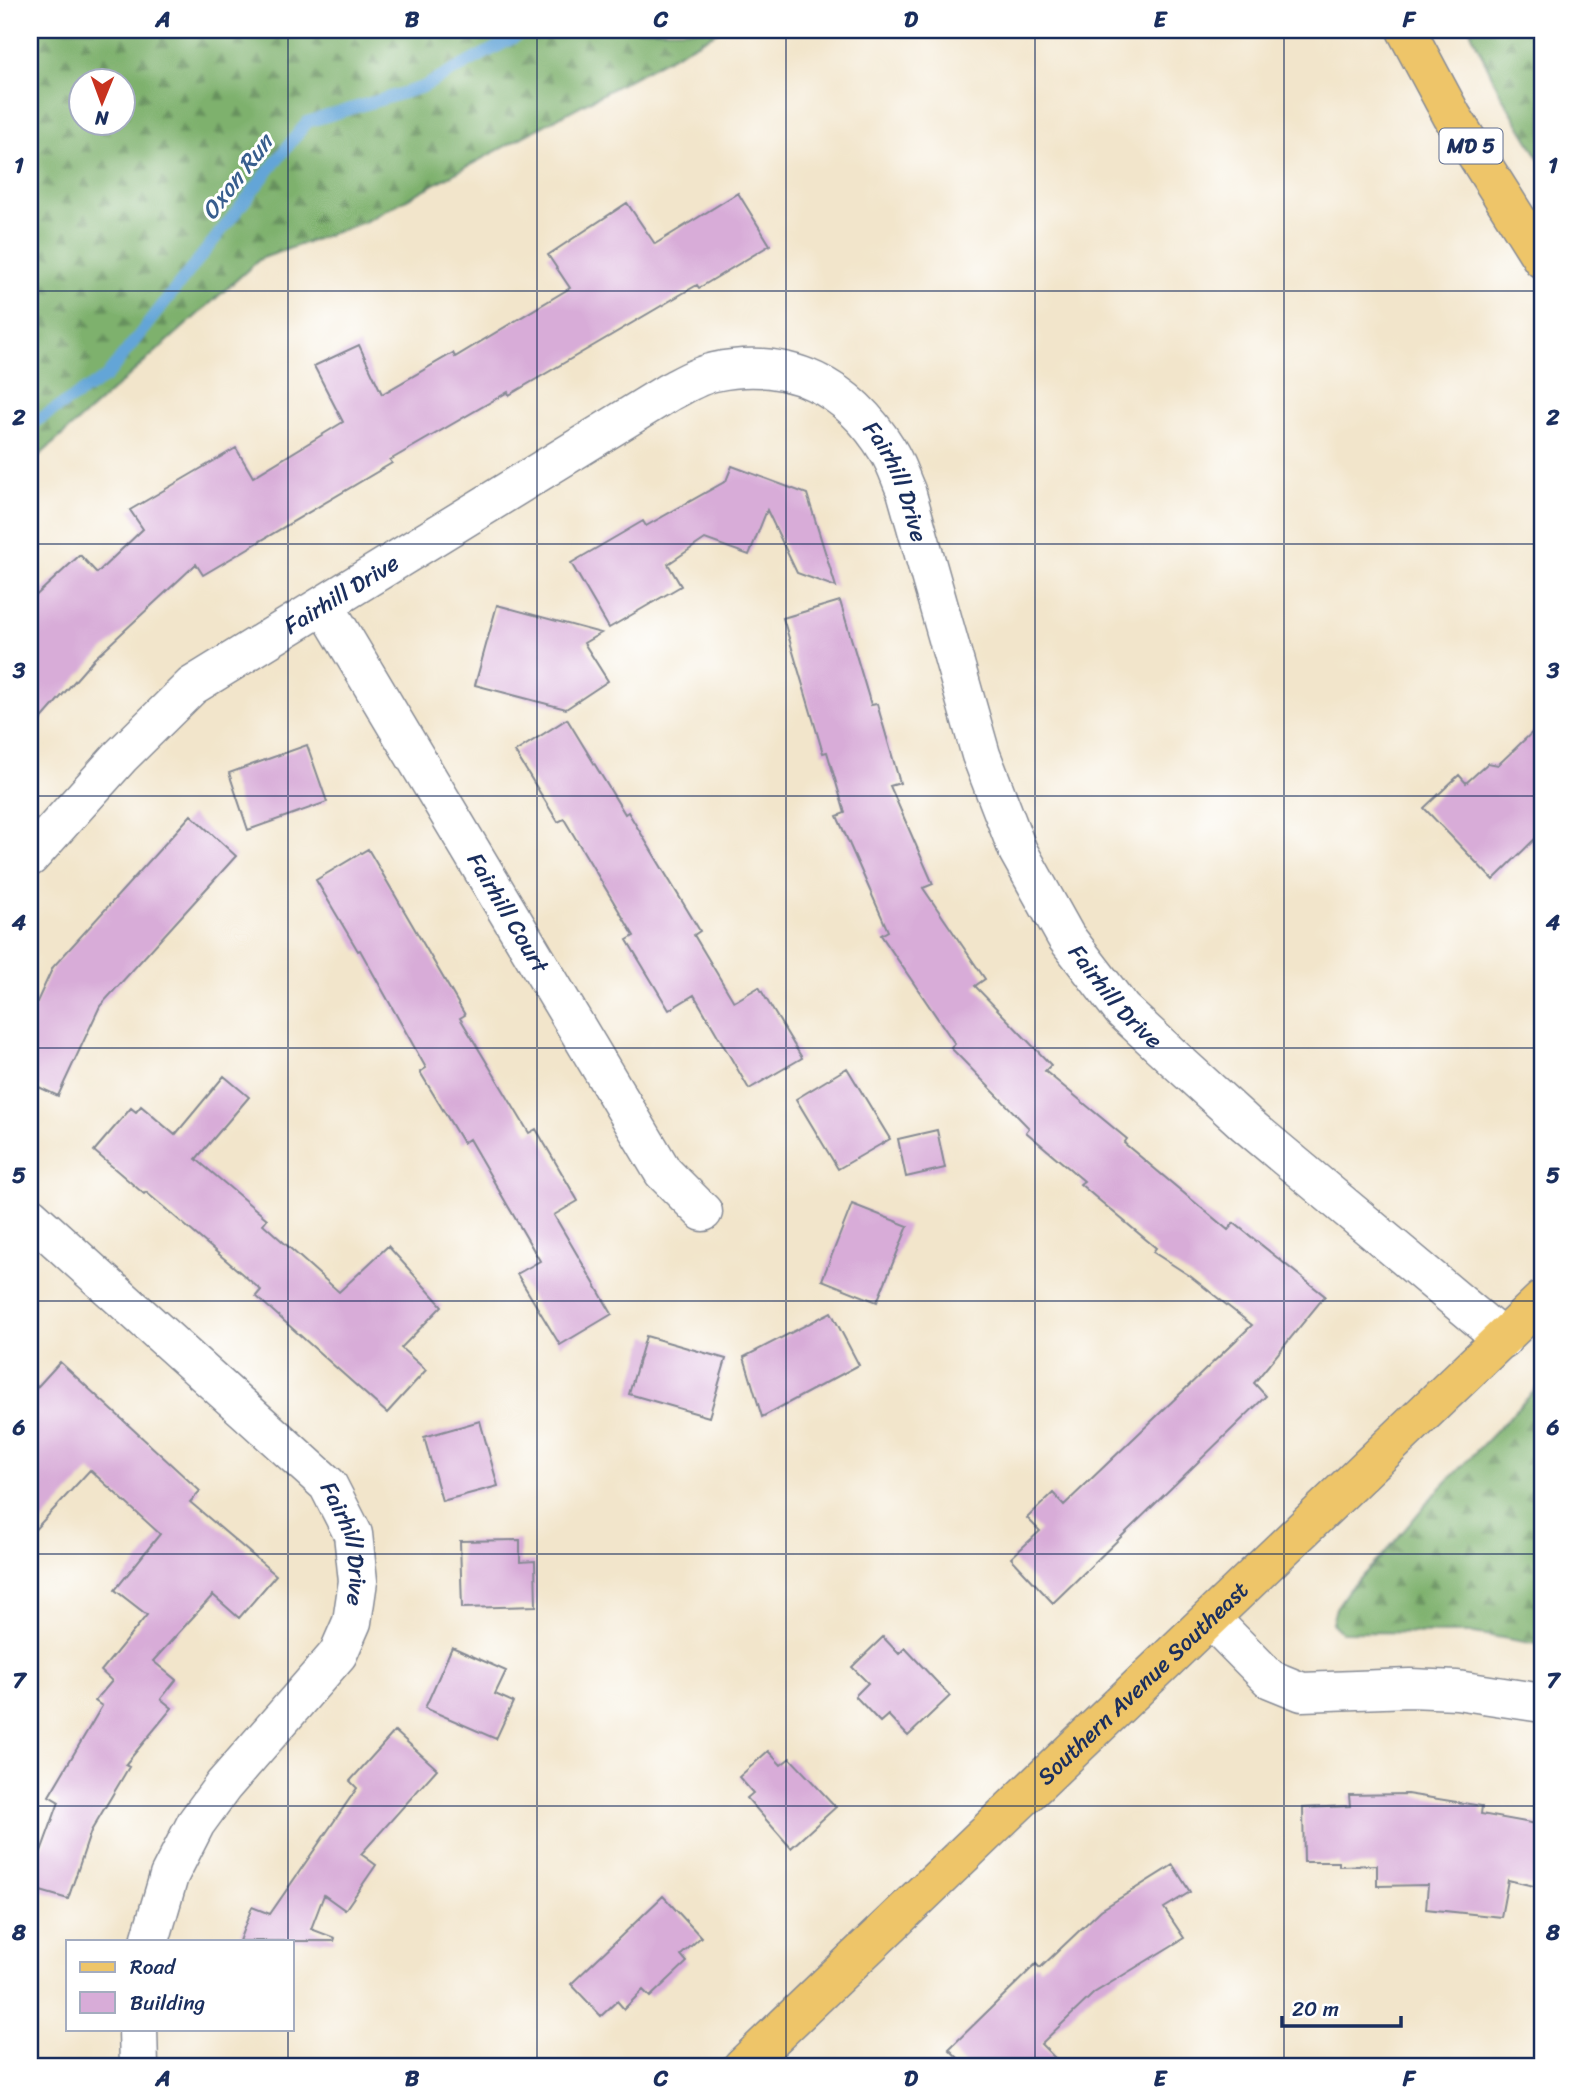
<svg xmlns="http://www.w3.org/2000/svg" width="1572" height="2097" font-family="Sriracha,sans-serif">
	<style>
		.forest { fill: url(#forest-firs); stroke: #4c7066; stroke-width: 2; fill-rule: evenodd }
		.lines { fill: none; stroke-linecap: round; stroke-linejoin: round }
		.stream { stroke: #63a5d7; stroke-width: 12 }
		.building { fill: #d8acd8 }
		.minor-casing { stroke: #868a94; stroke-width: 41 }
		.major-casing { stroke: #868a94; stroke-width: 41 }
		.highway-casing { stroke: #868a94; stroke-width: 41 }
		.minor { stroke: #fff; stroke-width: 38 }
		.major { stroke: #eec569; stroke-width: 38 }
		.highway { stroke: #eec569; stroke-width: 38 }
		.grid { fill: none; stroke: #1b2f5e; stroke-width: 2; stroke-opacity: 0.55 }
		.labels { text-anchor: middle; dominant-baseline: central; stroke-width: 6; stroke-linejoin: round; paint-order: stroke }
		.shield { fill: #fff; stroke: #5f6d8e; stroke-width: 2 }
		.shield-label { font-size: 21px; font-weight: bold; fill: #1b2f5e }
		.street-label { font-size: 23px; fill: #1b2f5e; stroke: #fff }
		.water-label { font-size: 24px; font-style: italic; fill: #385e8e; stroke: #fff }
		.neatline { fill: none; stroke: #1b2f5e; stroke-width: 2.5 }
		.grid-label { font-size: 23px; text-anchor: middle; font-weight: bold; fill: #1b2f5e }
	</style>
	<defs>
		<pattern id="forest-firs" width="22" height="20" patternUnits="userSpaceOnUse" patternTransform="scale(1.75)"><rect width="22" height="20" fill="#7eb16d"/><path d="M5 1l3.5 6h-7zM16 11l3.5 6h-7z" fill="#66905d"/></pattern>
	</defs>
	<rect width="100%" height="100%" fill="#fff"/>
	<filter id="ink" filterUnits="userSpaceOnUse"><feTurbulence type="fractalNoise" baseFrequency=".0143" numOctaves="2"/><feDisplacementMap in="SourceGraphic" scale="14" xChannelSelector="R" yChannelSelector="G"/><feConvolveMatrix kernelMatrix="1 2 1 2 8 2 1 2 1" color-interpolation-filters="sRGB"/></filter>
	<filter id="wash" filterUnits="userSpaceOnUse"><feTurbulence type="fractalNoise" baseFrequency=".00686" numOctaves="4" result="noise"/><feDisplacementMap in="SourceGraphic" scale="28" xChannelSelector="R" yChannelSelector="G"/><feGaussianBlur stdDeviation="1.57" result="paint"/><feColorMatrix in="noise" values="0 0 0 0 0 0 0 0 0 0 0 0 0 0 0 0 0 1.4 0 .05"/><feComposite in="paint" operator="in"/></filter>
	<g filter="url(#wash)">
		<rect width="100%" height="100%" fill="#f2e5cb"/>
		<path class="forest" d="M 30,30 L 721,30 L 364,222 L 260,259 L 30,464 ZM 80,80 L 122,80 L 122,122 L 80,122 Z
			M 1470,30 L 1542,30 L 1542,163 L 1501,95 Z
			M 1542,1383 L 1542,1645 L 1474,1633 L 1341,1632 L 1332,1623 L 1336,1608 L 1349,1589 L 1385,1553 L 1432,1497 Z"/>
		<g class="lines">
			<path class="stream" d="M 30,425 L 106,377 L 307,122 L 423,87 L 528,30"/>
		</g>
		<g id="blocks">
			<path class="building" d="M 738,193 L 770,245 L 699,288 L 697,285 L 509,395 L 508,392 L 390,460 L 392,463 L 203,575 L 196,564 L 94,659 L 30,732 L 30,601 L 80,555 L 97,573 L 143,529 L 130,510 L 236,448 L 253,477 L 343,422 L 314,366 L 359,345 L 382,394 L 453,353 L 455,357 L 570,288 L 548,255 L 627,203 L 655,244 Z
				M 732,466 L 807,494 L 836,587 L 797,573 L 767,510 L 749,555 L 705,539 L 668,564 L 681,586 L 609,628 L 571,563 L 643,521 L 646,526 L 726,481 Z
				M 840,601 L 871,705 L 877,704 L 900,783 L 890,786 L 933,884 L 923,888 L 985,979 L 975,986 L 1051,1065 L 1045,1071 L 1127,1139 L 1124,1143 L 1228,1230 L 1234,1223 L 1325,1296 L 1254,1383 L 1266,1396 L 1053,1603 L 1011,1558 L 1040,1531 L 1027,1518 L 1053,1493 L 1064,1505 L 1252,1325 L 1190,1276 L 1153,1252 L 1156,1248 L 1080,1184 L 1084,1181 L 1026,1132 L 1029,1128 L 951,1048 L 955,1044 L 881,935 L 888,931 L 837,816 L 845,813 L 827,752 L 823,753 L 783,618 Z
				M 497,605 L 601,633 L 584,643 L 608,681 L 566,709 L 475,685 Z
				M 567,719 L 625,814 L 628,812 L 700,931 L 694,935 L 734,1002 L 759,987 L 802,1058 L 749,1089 L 694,995 L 669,1010 L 627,940 L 634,936 L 564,819 L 558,822 L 515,752 Z
				M 1542,723 L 1542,832 L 1493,880 L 1424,808 L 1459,775 L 1466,783 L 1488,763 L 1498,765 Z
				M 307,745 L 327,802 L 248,830 L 229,773 Z
				M 191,815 L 236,856 L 100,1006 L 58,1096 L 30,1083 L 30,1017 L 53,967 Z
				M 368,849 L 465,1015 L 460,1018 L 529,1133 L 536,1129 L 578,1201 L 554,1215 L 612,1314 L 560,1345 L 517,1274 L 540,1261 L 469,1139 L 463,1143 L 420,1072 L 426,1068 L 360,950 L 358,951 L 316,880 Z
				M 847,1068 L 890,1139 L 838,1169 L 796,1099 Z
				M 224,1076 L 249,1097 L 196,1159 L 267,1219 L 263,1224 L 339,1292 L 388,1246 L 442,1306 L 401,1348 L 426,1370 L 387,1413 L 256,1296 L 261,1290 L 146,1192 L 144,1194 L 94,1151 L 131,1108 L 136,1112 L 141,1106 L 175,1135 Z
				M 937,1130 L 945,1168 L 906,1177 L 898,1139 Z
				M 852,1204 L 908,1226 L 877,1302 L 822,1280 Z
				M 831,1312 L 859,1365 L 762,1417 L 744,1357 Z
				M 646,1336 L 726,1359 L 709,1417 L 629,1394 Z
				M 60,1362 L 200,1491 L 190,1502 L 276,1575 L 239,1618 L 213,1595 L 153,1661 L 176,1680 L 161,1699 L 172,1708 L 125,1765 L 129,1767 L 91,1831 L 68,1899 L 30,1888 L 30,1851 L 40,1854 L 59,1802 L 49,1796 L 102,1706 L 95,1701 L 112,1681 L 101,1671 L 147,1615 L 115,1590 L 160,1534 L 90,1470 L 30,1535 L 30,1395 Z
				M 480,1421 L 498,1486 L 442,1501 L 424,1437 Z
				M 520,1540 L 520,1562 L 535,1561 L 536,1606 L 462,1608 L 460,1541 Z
				M 883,1637 L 899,1654 L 905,1648 L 950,1696 L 908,1736 L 888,1715 L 880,1722 L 855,1696 L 868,1683 L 852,1667 Z
				M 452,1647 L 506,1671 L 495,1694 L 513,1702 L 496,1739 L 425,1708 Z
				M 395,1731 L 437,1769 L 361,1854 L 376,1865 L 345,1910 L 324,1895 L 311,1929 L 335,1938 L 334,1941 L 239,1941 L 252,1907 L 270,1914 L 357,1788 L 350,1781 Z
				M 768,1751 L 781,1765 L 790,1758 L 836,1807 L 791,1848 L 747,1798 L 753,1793 L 739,1777 Z
				M 1407,1794 L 1482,1806 L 1481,1814 L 1542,1825 L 1542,1888 L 1508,1880 L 1501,1917 L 1426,1909 L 1428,1885 L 1377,1886 L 1377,1865 L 1339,1866 L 1339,1862 L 1304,1862 L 1303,1808 L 1350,1806 L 1349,1795 Z
				M 1173,1865 L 1190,1892 L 1164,1908 L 1184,1938 L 1094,1993 L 1041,2044 L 1064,2067 L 967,2067 L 949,2049 L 1036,1964 L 1040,1968 L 1101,1910 Z
				M 663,1896 L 701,1937 L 681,1955 L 687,1962 L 650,1997 L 643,1990 L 624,2009 L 617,2001 L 601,2016 L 571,1984 Z"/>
		</g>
	</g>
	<g filter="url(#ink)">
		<use href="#blocks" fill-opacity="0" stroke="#868a94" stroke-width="2"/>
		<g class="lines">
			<g class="minor-casing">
				<g id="minor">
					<path id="s1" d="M 325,606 L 663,1172 L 703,1212"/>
					<path id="s2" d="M 30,857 L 120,757 L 192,686 L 669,392 C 683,385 699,375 714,372 C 789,356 849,387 888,451 C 896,463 900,478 906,491 L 981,755 L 1018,851 L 1066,937 L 1122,1010 L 1177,1061 L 1246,1124 L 1503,1339"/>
					<path id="s3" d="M 30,1216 L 328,1485 L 353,1534 L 358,1581 L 352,1622 L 338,1654 L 223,1786 L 196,1823 L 169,1876 L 150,1941"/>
					<path d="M 1211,1619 L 1270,1679 L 1302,1692 L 1410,1688 L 1457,1690 L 1542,1703"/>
					<path d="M 138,2029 L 139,2067"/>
				</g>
			</g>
			<g class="major-casing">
				<g id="major">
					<path id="s4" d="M 742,2067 L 1542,1300"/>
				</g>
			</g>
			<g class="highway-casing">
				<path id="highway" d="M 1406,30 L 1452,116 L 1542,259"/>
			</g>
			<use href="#minor" class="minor"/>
			<use href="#major" class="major"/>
			<use href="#highway" class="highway"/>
		</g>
	</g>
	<path class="grid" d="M 288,30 L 288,1941M 537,30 L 537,2067M 786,30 L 786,2067M 1035,30 L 1035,2067M 1284,30 L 1284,2067M 30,291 L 1542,291M 30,544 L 1542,544M 30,796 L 1542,796M 30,1048 L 1542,1048M 30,1301 L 1542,1301M 30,1554 L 1542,1554M 30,1806 L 1542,1806M 288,2029 L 288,2067"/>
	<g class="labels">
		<rect class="shield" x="1439.5" y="128.5" width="63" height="35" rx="5"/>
		<g class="shield-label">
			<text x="1471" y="146">MD 5</text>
		</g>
		<g class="street-label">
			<text stroke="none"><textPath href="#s2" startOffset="1082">Fairhill Drive</textPath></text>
			<text stroke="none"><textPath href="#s2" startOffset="411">Fairhill Drive</textPath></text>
			<text stroke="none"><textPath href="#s1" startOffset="357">Fairhill Court</textPath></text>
			<text stroke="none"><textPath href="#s2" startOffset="1648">Fairhill Drive</textPath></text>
			<text stroke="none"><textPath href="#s3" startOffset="464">Fairhill Drive</textPath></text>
			<text stroke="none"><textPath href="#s4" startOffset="555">Southern Avenue Southeast</textPath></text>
		</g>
		<g class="water-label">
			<text transform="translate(237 177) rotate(-52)">Oxon Run</text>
		</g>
	</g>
	<rect width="1572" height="2097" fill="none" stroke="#fff" stroke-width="77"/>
	<rect x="66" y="1940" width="228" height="91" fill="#ffffff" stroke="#a4acbf" stroke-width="2"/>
	<rect x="80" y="1962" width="35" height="10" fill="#eec569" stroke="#a4acbf" stroke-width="2"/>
	<text x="130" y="1974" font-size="21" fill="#1b2f5e">Road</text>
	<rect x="80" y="1992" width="35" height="21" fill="#d8acd8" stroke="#a4acbf" stroke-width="2"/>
	<text x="130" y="2010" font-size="21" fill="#1b2f5e">Building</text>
	<g transform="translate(102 102) rotate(181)"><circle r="33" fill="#ffffff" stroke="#a4acbf" stroke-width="2"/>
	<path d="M0-5L12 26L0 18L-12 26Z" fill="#c8321e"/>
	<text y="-10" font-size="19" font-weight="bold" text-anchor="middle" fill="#1b2f5e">N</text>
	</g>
	<path d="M1282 2016v10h119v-10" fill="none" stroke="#1b2f5e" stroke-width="3.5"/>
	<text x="1292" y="2016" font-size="21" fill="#1b2f5e" stroke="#ffffff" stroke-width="5" paint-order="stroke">20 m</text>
	<rect x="38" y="38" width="1496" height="2020" class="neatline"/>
	<g class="grid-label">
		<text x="163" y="27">A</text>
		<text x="412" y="27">B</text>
		<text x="661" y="27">C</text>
		<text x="911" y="27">D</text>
		<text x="1160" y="27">E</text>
		<text x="1409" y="27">F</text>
		<text x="19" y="173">1</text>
		<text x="1553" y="173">1</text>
		<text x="19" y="425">2</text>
		<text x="1553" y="425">2</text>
		<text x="19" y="678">3</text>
		<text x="1553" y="678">3</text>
		<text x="19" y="930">4</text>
		<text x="1553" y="930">4</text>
		<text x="19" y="1183">5</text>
		<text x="1553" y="1183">5</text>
		<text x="19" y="1435">6</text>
		<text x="1553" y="1435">6</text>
		<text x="19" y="1688">7</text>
		<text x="1553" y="1688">7</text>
		<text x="19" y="1940">8</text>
		<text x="1553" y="1940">8</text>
		<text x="163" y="2086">A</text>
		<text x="412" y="2086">B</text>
		<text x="661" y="2086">C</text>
		<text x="911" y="2086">D</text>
		<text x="1160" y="2086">E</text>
		<text x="1409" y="2086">F</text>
	</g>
</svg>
